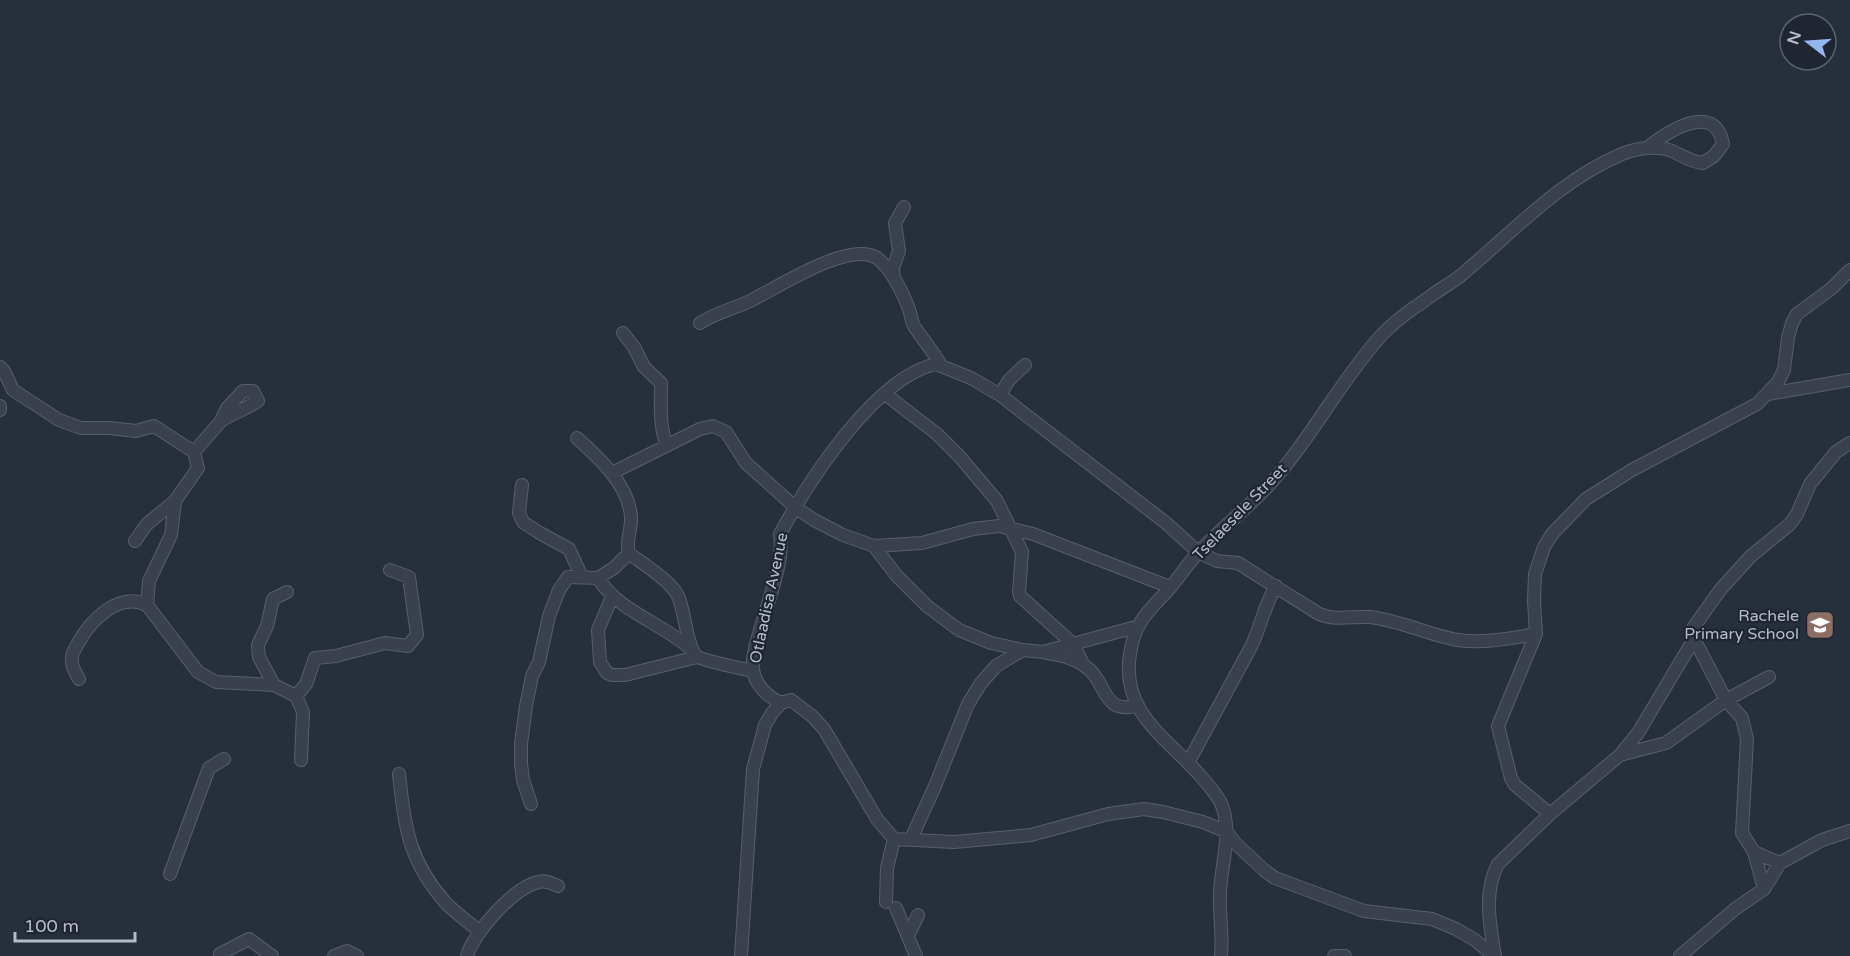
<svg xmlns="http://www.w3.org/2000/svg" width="1850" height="956" font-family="'Varela Round',sans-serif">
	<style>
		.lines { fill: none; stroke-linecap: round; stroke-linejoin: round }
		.minor-casing { stroke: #585f6a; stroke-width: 14 }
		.minor { stroke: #3a414c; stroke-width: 12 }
		.labels { text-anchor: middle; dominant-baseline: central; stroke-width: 4.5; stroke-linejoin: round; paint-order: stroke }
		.street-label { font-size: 16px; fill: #b5bcc7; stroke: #1f2631 }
		.poi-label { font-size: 16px; fill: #b5bcc7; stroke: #1f2631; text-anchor: end }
	</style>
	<rect width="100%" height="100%" fill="#262f3c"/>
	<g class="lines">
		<g class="minor-casing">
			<path id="minor" d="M 894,278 L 893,268 L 899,251 L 895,223 L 904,207
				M 700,323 C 715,313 733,309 750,301 C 777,288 849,240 877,258 C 891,268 903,293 909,309 C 911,314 911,321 914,326 C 922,339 933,350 940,364
				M 623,333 L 634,347 L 644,367 L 661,383 C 661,405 659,426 667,446
				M 0,367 L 4,371 L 13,390 L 59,420 L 81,428 L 109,428 L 136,431 L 154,426 L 194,452 L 198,468 L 175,501 L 171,535 L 149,581 L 147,605 L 198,672 L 216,682 L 274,685 L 296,696 L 303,712 L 301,760
				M 885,394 L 937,434 L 960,457 L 997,501 L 1022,552 L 1019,592 L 1020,596 L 1073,644 L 1084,666
				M 1768,394 L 1850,380
				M 1000,395 L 1009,380 L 1025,365
				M 0,406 L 0,410
				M 194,452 L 221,421 L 227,408 L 243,391 L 253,391 L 258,401 C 246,409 233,413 221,421
				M 612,473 L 700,429 L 713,426 L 726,432 L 746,463 L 796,508 L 814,520 L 843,535 L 874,546 L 896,575 L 927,606 L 959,630 L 991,643 L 1023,650
				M 522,485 L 519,513 L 523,522 L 538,532 L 569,549 L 582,577
				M 135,541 L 147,524 L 175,501
				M 874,546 L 922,543 L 973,529 L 999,526 L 1033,534 L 1170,587
				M 629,553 C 643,564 671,581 678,596 C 685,610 687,651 698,657 C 708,662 740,668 753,671
				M 598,578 C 619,612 662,623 691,649
				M 612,597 L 598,630 L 600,662 L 607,673 L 612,675 L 625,675 L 697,657
				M 1694,639 L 1726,700 L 1742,718 L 1747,739 L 1742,833 L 1754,852 L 1764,889
				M 1047,653 C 1062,655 1079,660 1090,670 C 1108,688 1103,713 1137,706
				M 79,679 C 75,672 71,666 72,657 C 72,653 75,649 77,645 C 90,621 118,591 147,605
				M 274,685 L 259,657 L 258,645 L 267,626 L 273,599 L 287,592
				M 296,696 L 306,684 L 315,658 L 336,656 L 385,643 L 408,646 L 417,635 L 409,577 L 390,570
				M 1620,755 L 1666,743 L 1726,700 L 1769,677
				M 1189,761 L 1252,645 C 1261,625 1265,604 1276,586
				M 399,774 C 405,827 408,860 445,902 C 455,913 469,922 480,932
				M 531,804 L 523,780 L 521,764 L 521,744 L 526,706 L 532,676 L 539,662 L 549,616 L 559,590 L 568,577 L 598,578 L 614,568 L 629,553 C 625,540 632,530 631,517 C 629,485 599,458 577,438
				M 1550,814 L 1515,785 L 1511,778 L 1498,726 L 1536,634 L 1534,601 L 1535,574 L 1544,547 L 1552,534 L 1586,499 L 1632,470 L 1757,404 L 1778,382 L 1784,370 L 1788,338 L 1792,323 L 1797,314 L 1832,288 L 1850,270
				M 911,839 L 935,786 L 968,704 L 981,683 L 996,666 L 1023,650 L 1043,652 L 1136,627
				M 1754,852 L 1780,863
				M 170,874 L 209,768 L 224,759
				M 886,902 L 887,868 L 894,839
				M 896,908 L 916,956
				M 908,936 L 918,915
				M 220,956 L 220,954 L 249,939 L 272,956
				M 334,956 L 347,951 L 357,956
				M 467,956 C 473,933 515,886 539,882 C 546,880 551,883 558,886
				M 741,956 L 753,769 L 765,725 L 772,713 L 781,703
				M 1221,956 C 1223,935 1219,914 1220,893 C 1221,864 1233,832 1221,803 C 1217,795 1210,787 1204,780 C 1171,740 1120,715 1130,654 C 1135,620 1149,611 1170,588 C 1180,576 1188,563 1199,552 C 1221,528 1247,509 1269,485 C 1310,440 1338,385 1378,339 C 1393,322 1412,309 1431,296 C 1440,289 1450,284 1459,277 C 1512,233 1558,181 1622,154 C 1637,148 1657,145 1672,151 C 1683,156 1691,162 1703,163 L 1714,156 L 1723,144 C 1715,100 1667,132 1647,148
				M 1334,956 L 1345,956
				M 1494,956 L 1475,940 L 1456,929 L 1432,919 L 1364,911 L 1275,878 L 1264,870 L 1235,843 L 1227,832 L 1203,822 L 1163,812 L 1144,809 L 1108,814 L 1031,835 L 954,842 L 894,839 L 877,819 L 824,729 L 812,716 L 791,700 L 781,703 C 768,697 754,684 753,669 C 752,658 755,647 758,637 C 765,609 785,562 780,534 C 808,482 875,377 936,364 L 971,378 L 1000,395 L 1166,523 L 1198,552 L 1217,561 L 1238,563 L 1319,614 C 1336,621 1352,616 1369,617 C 1400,620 1428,635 1458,640 C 1484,644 1511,638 1536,634
				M 1495,956 C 1490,926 1483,892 1498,864 L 1550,814 L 1620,755 L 1638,733 L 1694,639 L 1693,628 L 1720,590 L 1751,556 L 1790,524 L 1797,514 L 1810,484 L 1836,452 L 1850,443
				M 1680,956 L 1735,909 L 1764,889 L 1780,863 L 1822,840 L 1850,831"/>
		</g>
		<use href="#minor" class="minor"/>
	</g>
	<defs>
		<g id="school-square" transform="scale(1.5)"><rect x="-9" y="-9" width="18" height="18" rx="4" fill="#8d6e63" stroke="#1f2631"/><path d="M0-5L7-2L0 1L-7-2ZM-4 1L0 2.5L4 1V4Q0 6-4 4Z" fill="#fff"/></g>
	</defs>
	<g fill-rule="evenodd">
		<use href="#school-square" x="1820" y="625"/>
	</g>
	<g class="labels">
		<g class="street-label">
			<text transform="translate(1240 512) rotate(-46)">Tselaesele Street</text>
			<text transform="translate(769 598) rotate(-78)">Otlaadisa Avenue</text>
		</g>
		<g class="poi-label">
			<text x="1799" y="616">Rachele<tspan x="1799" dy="18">Primary School</tspan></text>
		</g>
	</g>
	<g transform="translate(1808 42) rotate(287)"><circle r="28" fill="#1f2631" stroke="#5b626d" stroke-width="1.5"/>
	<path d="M0-4.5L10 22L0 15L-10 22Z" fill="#93b6ef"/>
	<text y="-9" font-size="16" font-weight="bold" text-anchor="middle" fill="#b5bcc7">N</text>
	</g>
	<path d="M15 932v9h120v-9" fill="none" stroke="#b5bcc7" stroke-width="3"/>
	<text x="24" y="932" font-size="18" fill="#b5bcc7" stroke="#1f2631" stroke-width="4.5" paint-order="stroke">100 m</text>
</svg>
